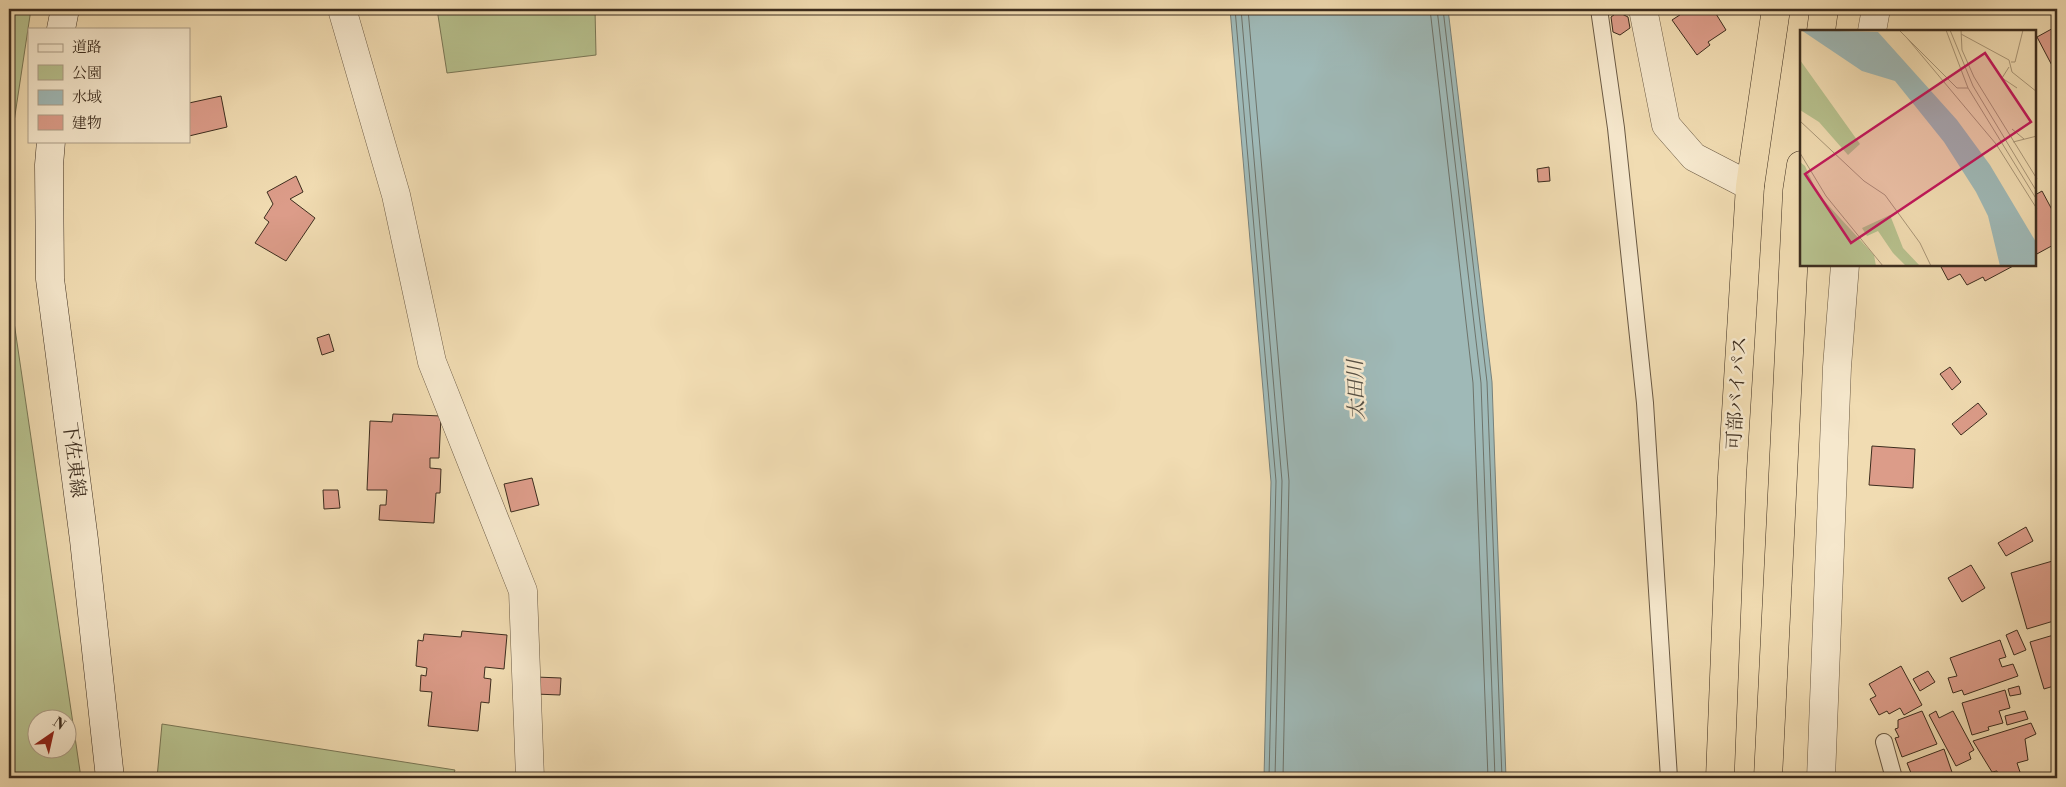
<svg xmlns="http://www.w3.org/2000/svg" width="2066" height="787" font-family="'Libre Bodoni','Noto Serif JP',serif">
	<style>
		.green { fill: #b7c18e; stroke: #7a7756; fill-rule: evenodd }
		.water { fill: #9fb9b7; stroke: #78817a }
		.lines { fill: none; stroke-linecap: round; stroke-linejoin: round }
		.shore { stroke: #6e736a; stroke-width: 1 }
		.building { fill: #dc9c89; stroke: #3d2d1e }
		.service-casing { stroke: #6a5943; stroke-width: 18 }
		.minor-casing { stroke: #6a5943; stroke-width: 29 }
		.tertiary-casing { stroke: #6a5943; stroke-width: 29 }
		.secondary-casing { stroke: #3d2d1e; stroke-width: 29 }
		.trunk-casing { stroke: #3d2d1e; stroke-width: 29 }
		.service { stroke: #f6e8cd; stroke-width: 16 }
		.minor { stroke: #f6e8cd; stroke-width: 28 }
		.tertiary { stroke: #f6e8cd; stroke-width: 28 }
		.secondary { stroke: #f6e8cd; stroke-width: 28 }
		.trunk { stroke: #f1dcb2; stroke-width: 28 }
		.labels { text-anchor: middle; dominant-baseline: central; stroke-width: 5; stroke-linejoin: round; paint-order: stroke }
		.street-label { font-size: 19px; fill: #3d2d1e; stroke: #f6e8cd }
		.water-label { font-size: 20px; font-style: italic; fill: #565044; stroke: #f6e8cd }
		.inset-road { fill: none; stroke: #a99677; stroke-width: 1 }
		.view { fill: #c2185b; fill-opacity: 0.15; stroke: #c2185b; stroke-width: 2.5 }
		.inset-edge { fill: none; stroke: #3d2d1e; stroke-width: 2.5 }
	</style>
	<rect width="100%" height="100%" fill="#f1dcb2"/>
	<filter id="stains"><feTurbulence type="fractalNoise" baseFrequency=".004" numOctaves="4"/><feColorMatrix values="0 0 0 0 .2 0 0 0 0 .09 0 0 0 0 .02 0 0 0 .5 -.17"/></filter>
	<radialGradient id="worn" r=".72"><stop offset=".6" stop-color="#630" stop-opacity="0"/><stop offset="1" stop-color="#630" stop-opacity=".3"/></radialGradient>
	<path class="green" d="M 9,9 L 31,9 L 9,155 Z
		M 437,9 L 595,9 L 596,55 L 447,73 Z
		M 9,288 L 81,778 L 9,778 ZM 38,720 L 68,720 L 68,750 L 38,750 Z
		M 162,724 L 455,770 L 452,778 L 157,778 Z"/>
	<path class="water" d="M 1230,9 L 1448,9 L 1492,382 L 1506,778 L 1264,778 L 1271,482 Z"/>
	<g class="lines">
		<path class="shore" d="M 1235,9 L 1276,481 L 1269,778
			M 1241,9 L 1282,481 L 1275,778
			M 1248,9 L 1289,481 L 1283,778
			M 1430,9 L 1473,383 L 1488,778
			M 1437,9 L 1481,383 L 1495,778
			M 1443,9 L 1487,382 L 1502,778"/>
	</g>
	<path class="building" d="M 1689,9 L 1713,9 L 1726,30 L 1708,42 L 1710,45 L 1697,55 L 1672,20 Z
		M 1618,12 L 1628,17 L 1630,28 L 1620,35 L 1613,32 L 1611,17 Z
		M 2057,26 L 2057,75 L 2037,37 Z
		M 221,96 L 227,127 L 189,136 L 189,103 Z
		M 1549,167 L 1550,181 L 1538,182 L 1537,169 Z
		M 296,176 L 303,192 L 290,199 L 315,218 L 286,261 L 255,243 L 269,222 L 264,218 L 273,204 L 267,192 Z
		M 2042,191 L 2057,219 L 2057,243 L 2035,255 L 2035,195 Z
		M 1940,265 L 2015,265 L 1985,281 L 1983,277 L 1967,285 L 1960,274 L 1948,280 Z
		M 329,334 L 334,351 L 322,355 L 317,338 Z
		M 1950,367 L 1961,382 L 1952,390 L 1940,374 Z
		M 1978,403 L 1987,414 L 1961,435 L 1952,424 Z
		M 393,414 L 441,416 L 439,458 L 430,458 L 430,468 L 441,469 L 440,493 L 436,493 L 434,523 L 379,520 L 380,505 L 386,505 L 387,490 L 367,490 L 370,421 L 392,422 Z
		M 1872,446 L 1915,449 L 1913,488 L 1869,485 Z
		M 532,478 L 539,505 L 511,512 L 504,484 Z
		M 323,490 L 338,490 L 340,508 L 324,509 Z
		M 2026,527 L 2033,541 L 2006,556 L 1998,543 Z
		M 2056,560 L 2057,620 L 2027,629 L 2011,573 Z
		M 1971,565 L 1985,588 L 1962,602 L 1948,578 Z
		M 2017,630 L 2026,650 L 2014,655 L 2006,635 Z
		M 462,631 L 507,635 L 504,669 L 485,667 L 484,678 L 491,679 L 489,703 L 481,702 L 478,731 L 428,726 L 432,692 L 420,691 L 421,675 L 426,676 L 427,668 L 416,666 L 418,640 L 423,641 L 424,634 L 461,637 Z
		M 2057,634 L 2057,685 L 2044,689 L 2030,642 Z
		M 2000,640 L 2006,657 L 1999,659 L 2002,667 L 2013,664 L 2018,676 L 1964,695 L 1962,690 L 1953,693 L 1948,678 L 1957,676 L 1950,658 Z
		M 1901,666 L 1922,705 L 1904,715 L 1900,708 L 1889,714 L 1887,711 L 1879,715 L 1870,699 L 1876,696 L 1869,684 Z
		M 1928,671 L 1935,682 L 1920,691 L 1913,679 Z
		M 536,677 L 561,678 L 560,695 L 535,694 Z
		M 2019,686 L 2021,694 L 2010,696 L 2008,689 Z
		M 2005,690 L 2010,708 L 1999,711 L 2003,723 L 1988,727 L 1989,730 L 1972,735 L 1962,703 Z
		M 1922,711 L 1937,744 L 1902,757 L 1895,738 L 1899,737 L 1895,729 L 1898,728 L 1898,720 Z
		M 1936,711 L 1939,718 L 1953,711 L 1974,750 L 1969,753 L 1971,759 L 1956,766 L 1929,715 Z
		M 2025,711 L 2028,719 L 2007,725 L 2005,716 Z
		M 2031,723 L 2036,734 L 2025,739 L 2028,760 L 2017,763 L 2021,775 L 2012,778 L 1999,778 L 1997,771 L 1992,772 L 1973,741 Z
		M 1944,749 L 1954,778 L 1907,778 L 1906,775 L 1911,773 L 1907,763 Z"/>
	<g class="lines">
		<g class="service-casing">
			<path id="service" d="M 1599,9 L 1616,128 L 1645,403 L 1669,778
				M 1884,742 L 1894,778"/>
		</g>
		<g class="minor-casing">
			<path id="minor" d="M 342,9 L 396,195 L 432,362 L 523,591 L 530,778
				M 1643,9 L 1666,125 L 1694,157 L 1750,186"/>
		</g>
		<g class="tertiary-casing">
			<path id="tertiary" d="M 1872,31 L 1876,9
				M 1821,778 L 1837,367 L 1845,265"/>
		</g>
		<g class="secondary-casing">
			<path id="secondary" d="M 61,29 L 65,9
				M 51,141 L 49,165 L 50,279 L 84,540 L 110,778"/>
		</g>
		<g class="trunk-casing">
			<path id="trunk" d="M 1821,31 L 1824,9
				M 1720,778 L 1732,477 L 1750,186 L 1776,9
				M 1768,778 L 1797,191 L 1801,165"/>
		</g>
		<use href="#service" class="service"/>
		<use href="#minor" class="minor"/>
		<use href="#tertiary" class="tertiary"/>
		<use href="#secondary" class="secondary"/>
		<use href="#trunk" class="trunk"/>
	</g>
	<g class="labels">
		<g class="street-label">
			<text transform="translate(1737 393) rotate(-87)">可部バイパス</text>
			<text transform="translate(74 460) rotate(83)">下佐東線</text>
		</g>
		<g class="water-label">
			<text transform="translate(1357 390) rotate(-92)">太田川</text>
		</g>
	</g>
	<g transform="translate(1800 30)">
		<rect width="236" height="236" fill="#f1dcb2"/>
		<path d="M 0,30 L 60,114 L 48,125 L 19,92 L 0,80 ZM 0,132 L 5,136 L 18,164 L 74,225 L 76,236 L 0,236 ZM 90,185 L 103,218 L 120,236 L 106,236 L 93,223 L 78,201 L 67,206 L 62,198 Z" fill="#b7c18e"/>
		<path d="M 1,0 L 78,2 L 157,90 L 190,135 L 236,212 L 236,236 L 200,236 L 188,186 L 176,162 L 144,112 L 95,51 L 62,41 Z" fill="#9fb9b7"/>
		<path class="inset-road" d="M 99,0 L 157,58 L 168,58M 146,0 L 168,58 L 237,170M 150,0 L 173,56 L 237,162M 161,0 L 162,20 L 174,47 L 237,149M 161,4 L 209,30 L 212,42 L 237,62M 107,8 L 196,114 L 237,179M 211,32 L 215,32 L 223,0M 209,37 L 202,48 L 217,58M 0,91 L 64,151 L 85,165 L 120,213 L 131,236M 212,99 L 224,109M 213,112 L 237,106M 0,123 L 26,166 L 83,236"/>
		<path class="view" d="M 185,23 L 231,92 L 51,213 L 5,144 Z"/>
		<rect width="236" height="236" class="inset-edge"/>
	</g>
	<rect width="2066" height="787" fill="none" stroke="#f1dcb2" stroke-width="30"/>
	<rect x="10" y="10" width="2046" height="767" fill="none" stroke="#3d2d1e" stroke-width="2.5"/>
	<rect x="15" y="15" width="2036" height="757" fill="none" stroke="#3d2d1e"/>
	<rect x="28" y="28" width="162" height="115" fill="#f6e8cd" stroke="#ac9d87"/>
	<rect x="38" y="44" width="25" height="8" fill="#f6e8cd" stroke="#ac9d87"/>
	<text x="72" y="52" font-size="15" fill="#3d2d1e">道路</text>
	<rect x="38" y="65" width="25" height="15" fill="#b7c18e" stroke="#ac9d87"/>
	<text x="72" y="78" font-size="15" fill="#3d2d1e">公園</text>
	<rect x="38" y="90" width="25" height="15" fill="#9fb9b7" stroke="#ac9d87"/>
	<text x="72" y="102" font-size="15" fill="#3d2d1e">水域</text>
	<rect x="38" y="115" width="25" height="15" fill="#dc9c89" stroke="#ac9d87"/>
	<text x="72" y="128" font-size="15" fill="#3d2d1e">建物</text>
	<g transform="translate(52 734) rotate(34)"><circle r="24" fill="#f6e8cd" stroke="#ac9d87"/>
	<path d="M0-4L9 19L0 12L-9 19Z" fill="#8f2418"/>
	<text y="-8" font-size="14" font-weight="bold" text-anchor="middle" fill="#3d2d1e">N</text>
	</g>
	<rect width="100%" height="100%" filter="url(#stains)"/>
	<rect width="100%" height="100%" fill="url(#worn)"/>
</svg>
